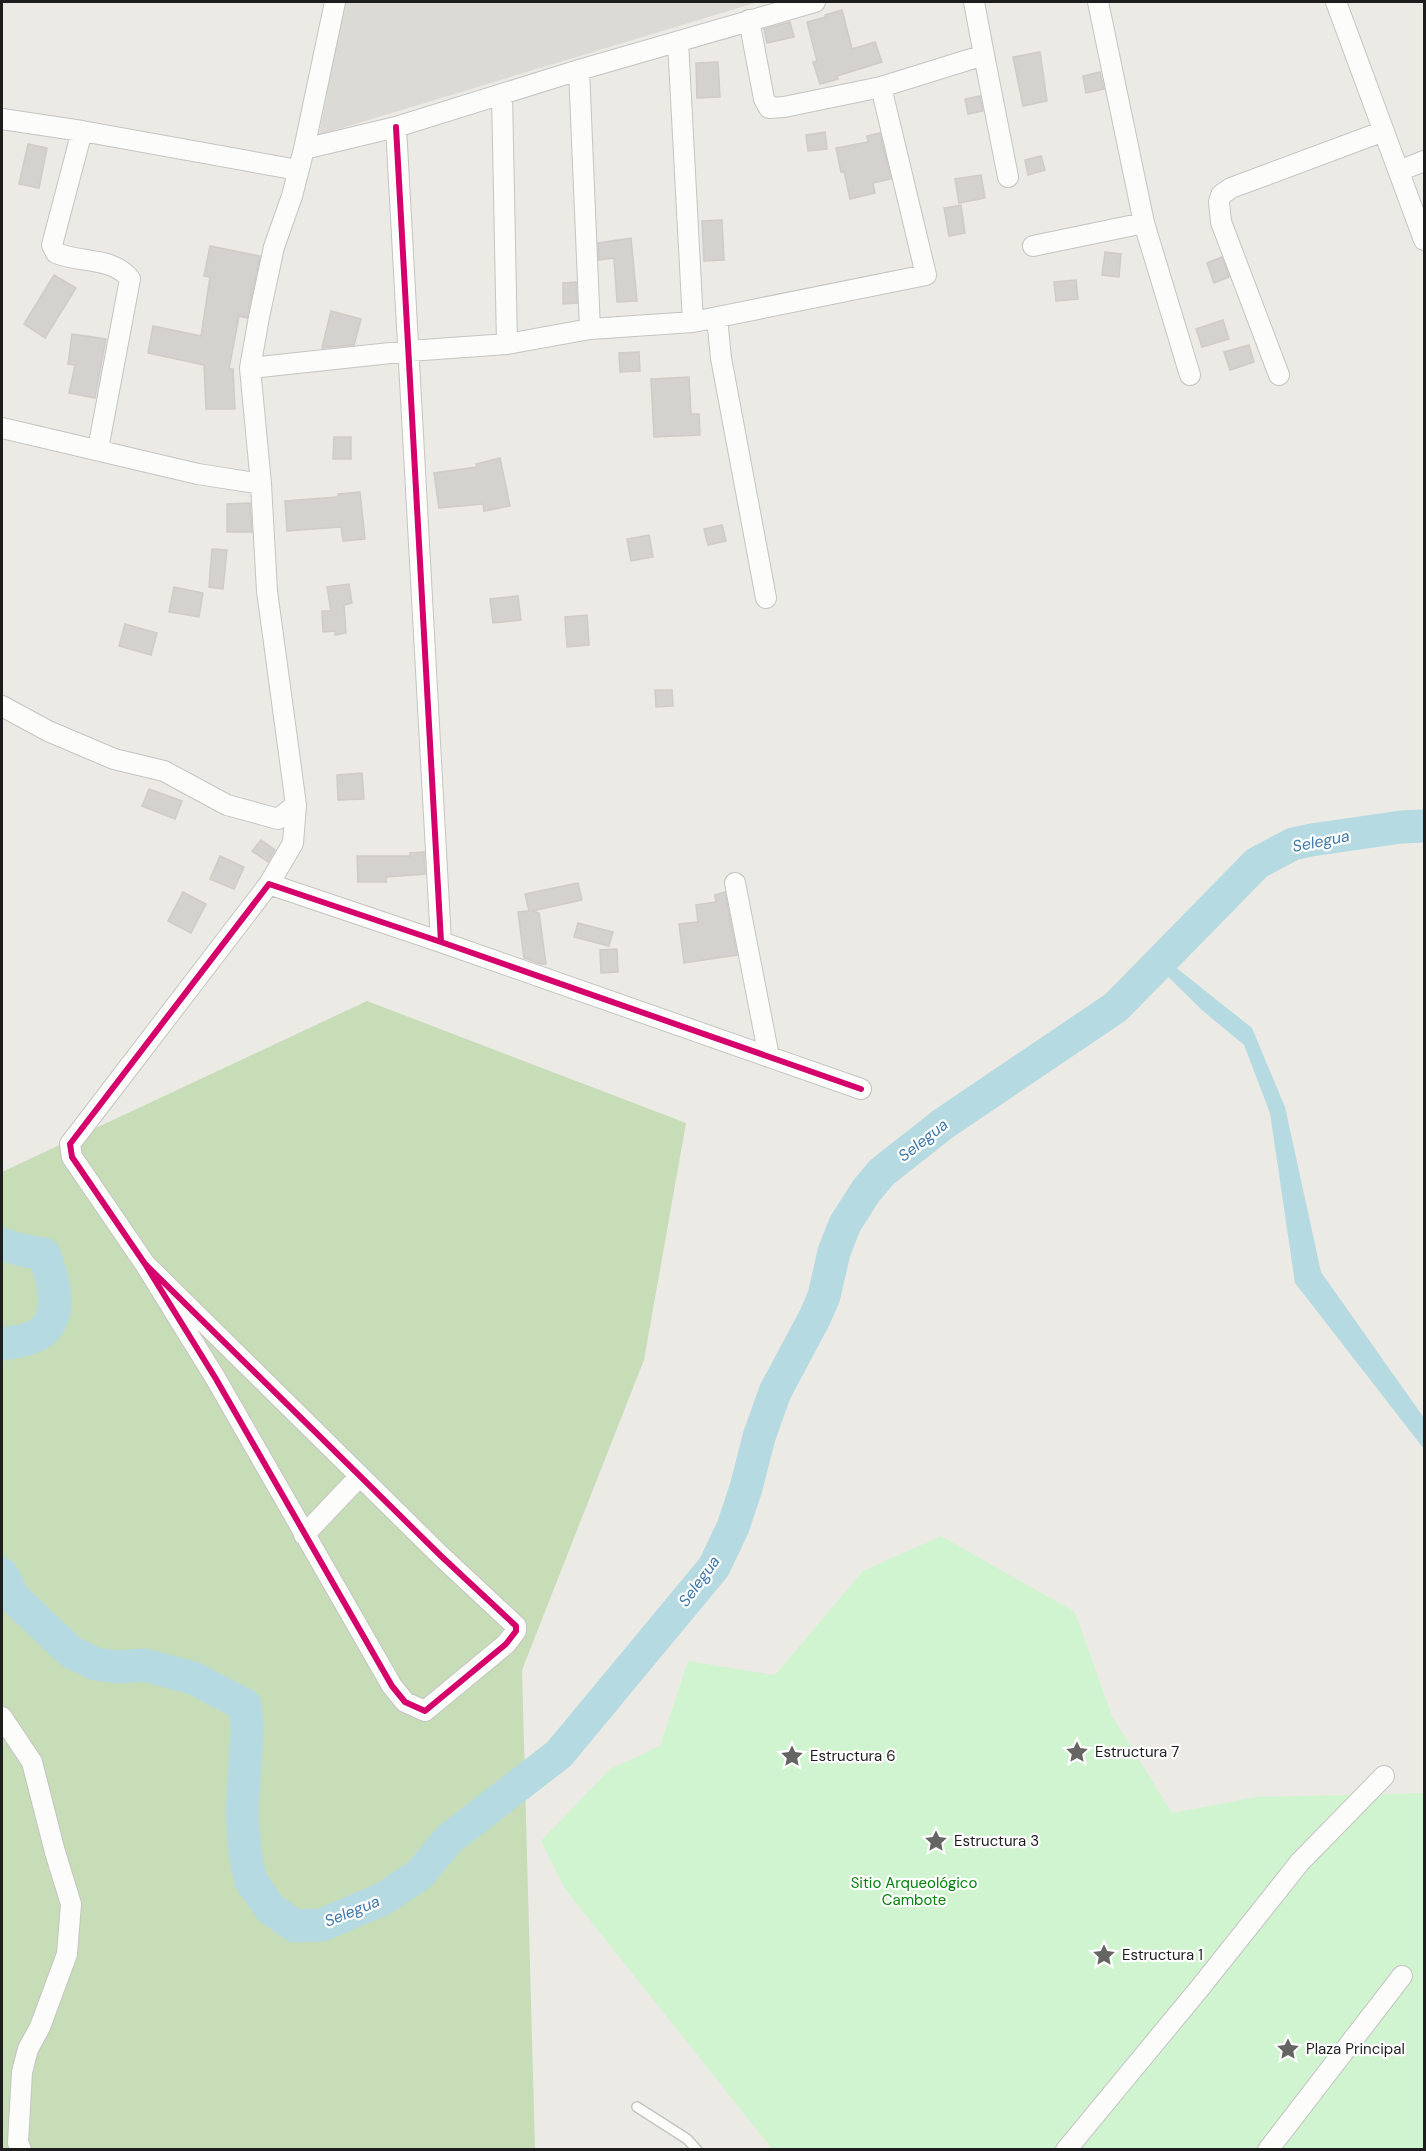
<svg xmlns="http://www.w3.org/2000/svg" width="1426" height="2151" font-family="'DM Sans',sans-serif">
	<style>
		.airport { fill: #dcdad4 }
		.forest { fill: #c6ddb8 }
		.park { fill: #d1f4d0 }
		.water { fill: #b6dae2 }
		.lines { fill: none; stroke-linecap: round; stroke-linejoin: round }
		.river { stroke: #b6dae2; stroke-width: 33 }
		.building { fill: #d4d2ce; stroke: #cfcbc6; stroke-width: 1.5 }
		.service-casing { stroke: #c4c4c1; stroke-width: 12 }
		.minor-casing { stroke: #c4c4c1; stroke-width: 22 }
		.service { stroke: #fcfcfb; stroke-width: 9 }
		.minor { stroke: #fcfcfb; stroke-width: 20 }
		.cycleway-casing { stroke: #fff; stroke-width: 10 }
		.cycleway { stroke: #d6006c; stroke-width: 6 }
		.labels { text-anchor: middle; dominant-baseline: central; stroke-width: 4.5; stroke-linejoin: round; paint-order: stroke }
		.poi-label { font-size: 15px; fill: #1d1d1d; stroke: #fff; text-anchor: start }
		.park-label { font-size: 15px; fill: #03830b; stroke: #fff }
		.water-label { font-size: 16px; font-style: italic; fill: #4079ac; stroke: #fff }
	</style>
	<rect width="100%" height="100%" fill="#eceae5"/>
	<path class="airport" d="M 344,2 L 758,2 L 319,135 Z"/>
	<path class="forest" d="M 367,1001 L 686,1123 L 644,1360 L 522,1670 L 535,2149 L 2,2149 L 2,1172 Z"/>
	<path class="park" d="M 941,1536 L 1075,1612 L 1112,1716 L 1172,1813 L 1256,1797 L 1424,1793 L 1424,2149 L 772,2149 L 565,1889 L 541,1841 L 610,1769 L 660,1746 L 688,1661 L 775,1675 L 863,1571 Z"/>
	<path class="water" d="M 1164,958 L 1252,1028 L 1285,1107 L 1321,1272 L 1424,1418 L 1424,1449 L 1295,1283 L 1270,1113 L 1244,1045 L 1203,1011 L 1157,966 Z"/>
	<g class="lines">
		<path class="river" d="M 2,1244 L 25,1251 L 44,1254 C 52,1276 64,1312 43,1331 C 33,1340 14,1342 2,1344
			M 2,1574 L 13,1597 L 71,1652 L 96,1664 L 117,1667 L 144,1665 L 193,1678 L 245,1705 L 247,1729 L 242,1814 L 245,1853 L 251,1881 L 271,1909 L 295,1926 L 322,1925 L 383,1899 L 420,1874 L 449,1839 L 559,1754 L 714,1567 L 733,1527 L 746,1488 L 759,1437 L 775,1392 L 815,1317 L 824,1296 L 834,1252 L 845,1224 L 866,1191 L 882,1172 L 943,1124 L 1116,1007 L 1257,863 L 1293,844 L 1311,840 L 1401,827 L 1424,826"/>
	</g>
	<path class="building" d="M 842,10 L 852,49 L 875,42 L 882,62 L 837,76 L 838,79 L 820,84 L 813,62 L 817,61 L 807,22 L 826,17 L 825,15 Z
		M 790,22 L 794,37 L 767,43 L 764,29 Z
		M 1040,52 L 1047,101 L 1023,106 L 1013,57 Z
		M 718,62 L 720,97 L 697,98 L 696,63 Z
		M 1100,72 L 1104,89 L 1086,93 L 1083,76 Z
		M 980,96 L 983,111 L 968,114 L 965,99 Z
		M 825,132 L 827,149 L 808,151 L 806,135 Z
		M 880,133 L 891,179 L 873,183 L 875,193 L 850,199 L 844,171 L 841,172 L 836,148 L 868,142 L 867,136 Z
		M 28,144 L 47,148 L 39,188 L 19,184 Z
		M 1041,156 L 1045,170 L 1028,175 L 1025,160 Z
		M 981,175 L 985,198 L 959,203 L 955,179 Z
		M 961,205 L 965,233 L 949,236 L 944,208 Z
		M 722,220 L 724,260 L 704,261 L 702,221 Z
		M 631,238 L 637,301 L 617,302 L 614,258 L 599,260 L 598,243 Z
		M 210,246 L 260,256 L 247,318 L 239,316 L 229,369 L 233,369 L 235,409 L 206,409 L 204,365 L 148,353 L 153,326 L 201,336 L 210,277 L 204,276 Z
		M 1105,252 L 1121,254 L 1119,277 L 1102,275 Z
		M 1222,257 L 1229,277 L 1214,283 L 1207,263 Z
		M 54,275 L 76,288 L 45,338 L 24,324 Z
		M 1076,280 L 1078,299 L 1056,301 L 1054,282 Z
		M 576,282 L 577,303 L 563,304 L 563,283 Z
		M 331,311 L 361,319 L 354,345 L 322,348 Z
		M 1223,320 L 1229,339 L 1202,347 L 1196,329 Z
		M 72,334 L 106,339 L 95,398 L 69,393 L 75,365 L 68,364 Z
		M 1249,345 L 1254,362 L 1230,370 L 1224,352 Z
		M 639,352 L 640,371 L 620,372 L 619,353 Z
		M 689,377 L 691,414 L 699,414 L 700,435 L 654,437 L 651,379 Z
		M 334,437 L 351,437 L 351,459 L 333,459 Z
		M 500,458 L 510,506 L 484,511 L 483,504 L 439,508 L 434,473 L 477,467 L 476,464 Z
		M 360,492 L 365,539 L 343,541 L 341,527 L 287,531 L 285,501 L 338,497 L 338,494 Z
		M 250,503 L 252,532 L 227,532 L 227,504 Z
		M 722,525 L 726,541 L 708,545 L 704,529 Z
		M 649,535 L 653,557 L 631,561 L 627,539 Z
		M 212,549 L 227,550 L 223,589 L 209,587 Z
		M 349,584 L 352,603 L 344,605 L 346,633 L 335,635 L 335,631 L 323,632 L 322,611 L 331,611 L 327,587 Z
		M 174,587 L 203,593 L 199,617 L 169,612 Z
		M 518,596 L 521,620 L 493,623 L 490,599 Z
		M 587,615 L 589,645 L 567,647 L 565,617 Z
		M 125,624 L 157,633 L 151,655 L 119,646 Z
		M 655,690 L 672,690 L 673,706 L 656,707 Z
		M 362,773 L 364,799 L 338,800 L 337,775 Z
		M 149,789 L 182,801 L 175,819 L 142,806 Z
		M 261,840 L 275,850 L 268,862 L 252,851 Z
		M 424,852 L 425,874 L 386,877 L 386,882 L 358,882 L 357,856 L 410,856 L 410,853 Z
		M 220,856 L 244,867 L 234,889 L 210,879 Z
		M 578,883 L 582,900 L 532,911 L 539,913 L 546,964 L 541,964 L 524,958 L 518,912 L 529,911 L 525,894 Z
		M 183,892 L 206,904 L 191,933 L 168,921 Z
		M 725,892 L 737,955 L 684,963 L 679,924 L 698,922 L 696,905 L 716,902 L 715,895 Z
		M 578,923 L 613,932 L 609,946 L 574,937 Z
		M 617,949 L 618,972 L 601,973 L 600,950 Z"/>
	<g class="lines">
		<g class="service-casing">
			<path id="service" d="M 637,2107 L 687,2139 L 697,2150"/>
		</g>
		<g class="minor-casing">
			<path id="minor" d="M 1098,2 L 1144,223 L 1190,375
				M 1336,2 L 1424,240
				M 749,20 L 764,99 L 769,108 L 784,107 L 881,87 L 984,55 L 974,2
				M 678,42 L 693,322
				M 984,55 L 1008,177
				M 579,70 L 590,329
				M 502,94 L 507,344
				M 2,119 L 82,131 L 298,170
				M 396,127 L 441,942 L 861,1089
				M 82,131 L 52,245 L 56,253 C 79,263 114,257 130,279 L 98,449
				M 304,149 L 396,127 L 579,70 L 815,2
				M 1399,171 L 1424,161
				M 1033,246 L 1144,223
				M 717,318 L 721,358 L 766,598
				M 250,368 L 409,351 L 507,344 L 590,329 L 693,322 L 926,275 L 881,87
				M 1279,375 L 1221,222 L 1219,202 L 1221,195 L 1231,188 L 1384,131
				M 2,428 L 198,474 L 261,484
				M 2,706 L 48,731 L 114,759 L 164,771 L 227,805 L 278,819 L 296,805
				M 735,883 L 769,1057
				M 269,884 L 293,843 L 296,805 L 267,591 L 261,484 L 250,368 L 259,317 L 274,247 L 292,196 L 304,149 L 335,2
				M 145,1264 L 441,1556 L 516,1626 L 516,1631 L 506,1644 L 425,1711 L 405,1702 L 392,1686 L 216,1379 L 145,1264 L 72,1157 L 70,1144 L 269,884 L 441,942
				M 304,1535 L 360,1476
				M 2,1717 L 32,1762 L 55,1852 L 71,1904 L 67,1954 L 40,2027 L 28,2049 L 22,2072 L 18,2143 L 21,2150
				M 1066,2150 L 1199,1989 L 1300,1862 L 1384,1776
				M 1268,2150 L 1402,1976"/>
		</g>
		<use href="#service" class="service"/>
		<use href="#minor" class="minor"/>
		<g class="cycleway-casing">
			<path id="cycleway" d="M 396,127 L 441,942 L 861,1089
				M 145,1264 L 441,1556 L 516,1626 L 516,1631 L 506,1644 L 425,1711 L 405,1702 L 392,1686 L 216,1379 L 145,1264 L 72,1157 L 70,1144 L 269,884 L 441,942"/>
		</g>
		<use href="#cycleway" class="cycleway"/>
	</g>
	<defs>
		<g id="sight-bare" transform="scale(1.8)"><path d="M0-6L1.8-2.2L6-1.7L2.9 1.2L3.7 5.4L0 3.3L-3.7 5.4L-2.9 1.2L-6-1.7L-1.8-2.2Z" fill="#656563" stroke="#fff" stroke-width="2.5" paint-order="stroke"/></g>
	</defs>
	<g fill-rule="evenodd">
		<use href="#sight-bare" x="1077" y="1752"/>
		<use href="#sight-bare" x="792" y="1756"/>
		<use href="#sight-bare" x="936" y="1841"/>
		<use href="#sight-bare" x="1104" y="1955"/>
		<use href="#sight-bare" x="1288" y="2049"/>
	</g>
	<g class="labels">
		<g class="poi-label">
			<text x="1095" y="1752">Estructura 7</text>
			<text x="810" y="1756">Estructura 6</text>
			<text x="954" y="1841">Estructura 3</text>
			<text x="1122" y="1955">Estructura 1</text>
			<text x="1306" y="2049">Plaza Principal</text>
		</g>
		<g class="park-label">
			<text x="914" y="1883">Sitio Arqueológico<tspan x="914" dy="17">Cambote</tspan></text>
		</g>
		<g class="water-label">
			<text transform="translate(1321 841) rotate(-11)">Selegua</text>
			<text transform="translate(923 1140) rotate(-38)">Selegua</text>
			<text transform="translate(699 1581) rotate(-54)">Selegua</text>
			<text transform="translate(352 1911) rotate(-22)">Selegua</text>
		</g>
	</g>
	<rect width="1426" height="2151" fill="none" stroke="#1d1d1d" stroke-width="6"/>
</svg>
